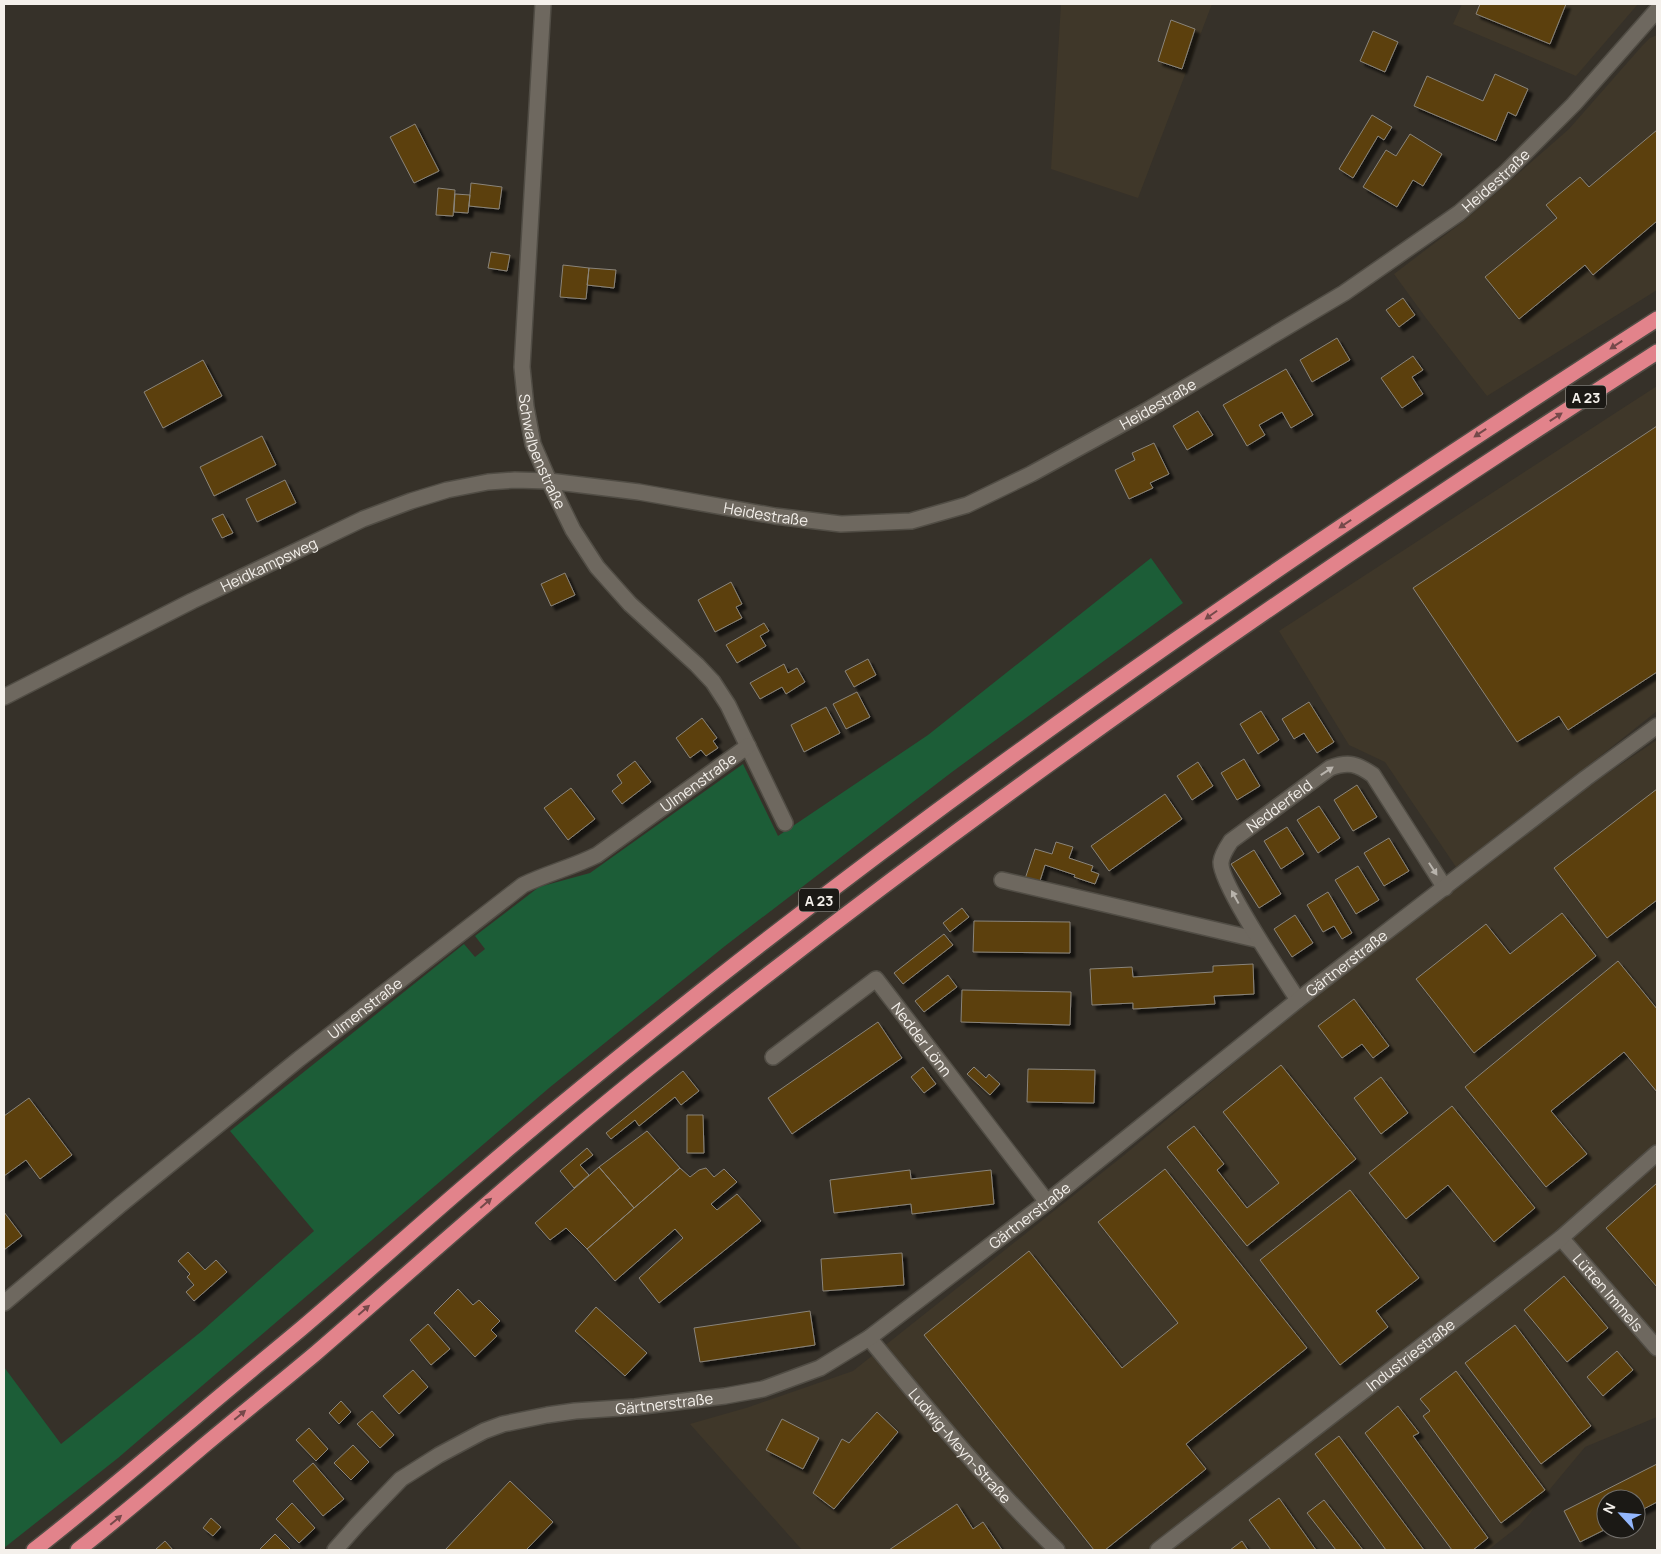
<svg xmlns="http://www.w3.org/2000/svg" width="1661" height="1554" font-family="Manrope,sans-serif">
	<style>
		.built { fill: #3f3729 }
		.green { fill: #1c5d37 }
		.building { fill: #5b4008; stroke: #8a847b; filter: url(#shadow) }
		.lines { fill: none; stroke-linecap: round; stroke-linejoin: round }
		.street-casing { stroke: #514d45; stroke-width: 18 }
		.secondary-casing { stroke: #514d45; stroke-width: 18 }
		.highway-casing { stroke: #514d45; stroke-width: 18 }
		.street { stroke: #6e685f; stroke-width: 15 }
		.secondary { stroke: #6e685f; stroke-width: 15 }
		.highway { stroke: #e2838b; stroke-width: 15 }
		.oneway { fill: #75494a }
		.oneway2 { fill: #b8b3ac }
		.labels { text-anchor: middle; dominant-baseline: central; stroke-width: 4; stroke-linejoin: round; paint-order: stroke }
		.shield { fill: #1b1915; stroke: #b3b0ab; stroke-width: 1 }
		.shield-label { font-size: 14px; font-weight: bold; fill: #f4f0eb }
		.street-label { font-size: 15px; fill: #f4f0eb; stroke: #1b1915 }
	</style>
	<defs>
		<filter id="shadow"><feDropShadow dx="4.5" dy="4.5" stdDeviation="1" flood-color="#0009"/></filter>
	</defs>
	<rect width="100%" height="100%" fill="#363129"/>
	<path class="built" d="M 1061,4 L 1212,4 L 1138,198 L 1051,169 Z
		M 1462,4 L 1638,4 L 1576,76 L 1453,24 Z
		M 1657,35 L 1657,290 L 1487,396 L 1426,318 L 1394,274 L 1465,220 L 1569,129 L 1642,46 L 1650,38 Z
		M 1657,386 L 1657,711 L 1481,851 L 1456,867 L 1385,762 L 1349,745 L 1279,631 Z
		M 1657,740 L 1657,1417 L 1585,1447 L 1520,1525 L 1488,1550 L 802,1550 L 690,1424 L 746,1408 L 853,1371 L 1123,1156 L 1394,930 L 1602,777 Z"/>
	<path class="green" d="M 1151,558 L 1183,603 L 952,772 L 725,946 L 549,1088 L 118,1458 L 4,1548 L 4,1367 L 61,1444 L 202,1331 L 314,1231 L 230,1131 L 464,944 L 475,957 L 485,949 L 475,936 L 539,887 L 590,873 L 743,764 L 778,836 L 928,735 Z"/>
	<path class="building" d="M 1480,4 L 1566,4 L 1550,44 L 1476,14 Z
		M 1171,20 L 1195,29 L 1182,69 L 1158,61 Z
		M 1373,31 L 1398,42 L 1385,72 L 1360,61 Z
		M 1495,74 L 1528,89 L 1516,116 L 1508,112 L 1496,141 L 1414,106 L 1427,76 L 1483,101 Z
		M 1372,115 L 1392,127 L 1384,140 L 1378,136 L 1353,178 L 1339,169 Z
		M 415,124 L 439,171 L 414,183 L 390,137 Z
		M 1657,130 L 1657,221 L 1593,275 L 1585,265 L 1519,319 L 1485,277 L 1557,218 L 1546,205 L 1580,177 L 1589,187 Z
		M 1410,134 L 1442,154 L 1423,186 L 1413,180 L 1397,207 L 1363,187 L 1386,150 L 1396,156 Z
		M 471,183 L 502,187 L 499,209 L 469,206 Z
		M 438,188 L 455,190 L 453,216 L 436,215 Z
		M 455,194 L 470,195 L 468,213 L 454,212 Z
		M 491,252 L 510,255 L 507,271 L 488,268 Z
		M 563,265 L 589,268 L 586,299 L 560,297 Z
		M 589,268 L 616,270 L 614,288 L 587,285 Z
		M 1403,298 L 1415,315 L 1399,327 L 1386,310 Z
		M 1337,338 L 1350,360 L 1312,382 L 1300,360 Z
		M 1413,356 L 1423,370 L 1412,377 L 1423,394 L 1402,408 L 1381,378 Z
		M 203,360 L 222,396 L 163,428 L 144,392 Z
		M 1286,369 L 1313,415 L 1291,428 L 1282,412 L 1259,425 L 1265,435 L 1247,446 L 1223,405 Z
		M 1198,411 L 1213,435 L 1187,450 L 1173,426 Z
		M 1657,426 L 1657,672 L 1568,730 L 1559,716 L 1517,742 L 1413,588 Z
		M 262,436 L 276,465 L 214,496 L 200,467 Z
		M 1154,443 L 1169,474 L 1150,483 L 1153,488 L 1129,499 L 1115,470 L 1135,460 L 1132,453 Z
		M 285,480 L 296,503 L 257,522 L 246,499 Z
		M 223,514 L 233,533 L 222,538 L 212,519 Z
		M 565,573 L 575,595 L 551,606 L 541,584 Z
		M 731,582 L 742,604 L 736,607 L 742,618 L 715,632 L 698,600 Z
		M 764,623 L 769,631 L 760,636 L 766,646 L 737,663 L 726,645 Z
		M 868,659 L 876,675 L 854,687 L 845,671 Z
		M 784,664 L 788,673 L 797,668 L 805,682 L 786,694 L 782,687 L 760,699 L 750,683 Z
		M 857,692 L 870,717 L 846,729 L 833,704 Z
		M 1309,702 L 1334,742 L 1317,753 L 1304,733 L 1294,739 L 1282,719 Z
		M 826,707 L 840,733 L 804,752 L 791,725 Z
		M 1261,711 L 1279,740 L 1258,754 L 1240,724 Z
		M 702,718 L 717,738 L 713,741 L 718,748 L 706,756 L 701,750 L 690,758 L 676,738 Z
		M 1244,759 L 1260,786 L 1237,800 L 1221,773 Z
		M 635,761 L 651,782 L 622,804 L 612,791 L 622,783 L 617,775 Z
		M 1198,762 L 1213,786 L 1192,800 L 1177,776 Z
		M 1357,785 L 1377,817 L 1353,831 L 1334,800 Z
		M 571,788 L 595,819 L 568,840 L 544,808 Z
		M 1657,789 L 1657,900 L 1607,938 L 1554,868 Z
		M 1165,794 L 1182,819 L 1109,871 L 1091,846 Z
		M 1319,806 L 1340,838 L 1318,853 L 1297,820 Z
		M 1287,827 L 1304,854 L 1281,869 L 1264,841 Z
		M 1389,838 L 1409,871 L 1384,886 L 1364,853 Z
		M 1056,842 L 1073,847 L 1069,858 L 1093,866 L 1091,871 L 1099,874 L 1095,884 L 1074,877 L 1075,875 L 1045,865 L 1039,884 L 1025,879 L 1035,849 L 1052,854 Z
		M 1254,850 L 1281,894 L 1259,908 L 1231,864 Z
		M 1358,866 L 1379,900 L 1356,914 L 1335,880 Z
		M 1328,892 L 1352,933 L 1342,939 L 1334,926 L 1323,932 L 1307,905 Z
		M 962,908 L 969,917 L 950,932 L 943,923 Z
		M 1562,913 L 1596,956 L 1474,1053 L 1416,979 L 1486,924 L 1510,954 Z
		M 1295,915 L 1313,943 L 1292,957 L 1274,929 Z
		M 974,921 L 1070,922 L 1070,953 L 973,952 Z
		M 944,934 L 953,945 L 903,984 L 894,973 Z
		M 1618,961 L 1657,1009 L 1657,1092 L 1624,1052 L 1551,1111 L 1587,1154 L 1546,1187 L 1465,1087 Z
		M 1253,964 L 1254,994 L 1214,996 L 1215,1004 L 1133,1009 L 1133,1003 L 1092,1005 L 1090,969 L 1132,967 L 1133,977 L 1213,972 L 1213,966 Z
		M 948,975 L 957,987 L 924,1012 L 915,1001 Z
		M 962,990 L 1071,992 L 1070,1025 L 961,1022 Z
		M 1354,999 L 1389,1046 L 1373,1058 L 1362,1044 L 1342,1058 L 1318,1026 Z
		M 878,1022 L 902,1058 L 792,1134 L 768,1098 Z
		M 1281,1065 L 1356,1159 L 1247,1246 L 1167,1147 L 1194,1126 L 1224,1164 L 1217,1170 L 1247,1208 L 1279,1183 L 1223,1112 Z
		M 923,1067 L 936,1084 L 924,1093 L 911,1077 Z
		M 974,1067 L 986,1078 L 989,1074 L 1000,1084 L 990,1095 L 967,1074 Z
		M 1028,1069 L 1095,1070 L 1094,1103 L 1027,1102 Z
		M 683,1071 L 699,1091 L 681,1105 L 675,1097 L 639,1126 L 635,1120 L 611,1139 L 606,1133 Z
		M 1381,1077 L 1408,1113 L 1381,1134 L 1354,1098 Z
		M 29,1098 L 72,1155 L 40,1179 L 26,1160 L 4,1176 L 4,1116 Z
		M 1452,1106 L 1535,1208 L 1494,1242 L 1448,1185 L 1406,1219 L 1369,1173 Z
		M 687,1115 L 703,1115 L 704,1153 L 687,1153 Z
		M 647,1131 L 680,1168 L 634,1208 L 599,1167 Z
		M 587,1148 L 593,1155 L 580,1165 L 589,1175 L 574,1188 L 560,1171 Z
		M 599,1167 L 634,1208 L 587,1249 L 566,1228 L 550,1240 L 535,1223 Z
		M 680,1168 L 690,1177 L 699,1170 L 706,1168 L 714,1177 L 724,1169 L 737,1182 L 711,1204 L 717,1210 L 737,1194 L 761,1221 L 659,1303 L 639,1278 L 683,1238 L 675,1229 L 615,1281 L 587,1249 Z
		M 1165,1169 L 1307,1348 L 1186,1444 L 1206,1469 L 1105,1550 L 1094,1550 L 924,1335 L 1029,1251 L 1122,1368 L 1178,1323 L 1098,1222 Z
		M 910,1170 L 911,1179 L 991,1170 L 994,1204 L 912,1214 L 911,1204 L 834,1213 L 830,1180 Z
		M 1657,1183 L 1657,1287 L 1606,1228 Z
		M 1350,1190 L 1419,1278 L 1376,1311 L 1388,1327 L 1340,1365 L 1260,1260 Z
		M 4,1212 L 22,1236 L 4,1250 Z
		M 188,1252 L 205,1270 L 216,1260 L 227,1272 L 194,1301 L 186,1292 L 194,1285 L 187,1277 L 190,1274 L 178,1261 Z
		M 902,1253 L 904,1285 L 823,1291 L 821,1259 Z
		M 1564,1276 L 1608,1328 L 1567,1362 L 1524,1310 Z
		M 458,1289 L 473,1305 L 479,1300 L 500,1321 L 491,1330 L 497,1336 L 475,1357 L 434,1313 Z
		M 596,1307 L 647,1353 L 625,1376 L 575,1331 Z
		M 810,1311 L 815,1345 L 700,1362 L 694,1328 Z
		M 428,1324 L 450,1349 L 431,1365 L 410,1340 Z
		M 1515,1325 L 1591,1426 L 1541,1464 L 1465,1363 Z
		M 1617,1351 L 1633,1370 L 1603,1396 L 1587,1377 Z
		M 413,1370 L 428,1387 L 399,1414 L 383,1396 Z
		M 1456,1371 L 1545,1490 L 1501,1523 L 1423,1416 L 1430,1411 L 1420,1399 Z
		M 341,1401 L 351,1412 L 339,1424 L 329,1413 Z
		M 1398,1406 L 1419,1433 L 1413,1436 L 1488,1538 L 1473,1550 L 1452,1550 L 1365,1433 Z
		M 372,1411 L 394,1435 L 380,1448 L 357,1424 Z
		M 877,1412 L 898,1432 L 834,1509 L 813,1493 L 842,1439 L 849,1443 Z
		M 782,1419 L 819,1438 L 803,1469 L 766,1450 Z
		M 309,1428 L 328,1449 L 316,1461 L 296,1440 Z
		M 1339,1436 L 1424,1550 L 1386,1550 L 1315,1454 Z
		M 353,1445 L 369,1462 L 351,1480 L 334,1463 Z
		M 313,1463 L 344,1499 L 323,1516 L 293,1481 Z
		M 1657,1464 L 1657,1502 L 1636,1513 L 1636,1499 L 1606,1499 L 1606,1529 L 1580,1542 L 1564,1511 Z
		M 510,1481 L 553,1522 L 526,1550 L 445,1550 Z
		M 1279,1498 L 1316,1550 L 1271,1550 L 1249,1520 Z
		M 1324,1500 L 1363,1550 L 1336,1550 L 1307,1513 Z
		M 292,1503 L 315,1528 L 299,1543 L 276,1519 Z
		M 957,1504 L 973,1529 L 983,1522 L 1002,1550 L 889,1550 Z
		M 211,1518 L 221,1527 L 213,1536 L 203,1528 Z
		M 275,1534 L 291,1550 L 259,1550 Z
		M 165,1541 L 173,1550 L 155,1550 Z
		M 1242,1541 L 1248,1550 L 1230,1550 Z"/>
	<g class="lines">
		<g class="street-casing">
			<g id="street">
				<path id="s1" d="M 543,4 L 522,367 L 526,407 L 533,444 L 549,481 L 573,530 L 597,567 L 630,604 L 697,665 L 713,682 L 728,705 L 785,823"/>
				<path id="s2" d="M 4,697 L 192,601 L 363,519 L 411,501 L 447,490 L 488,482 L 515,480 L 549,481 L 639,492 L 775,516 L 841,524 L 911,521 L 967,505 L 1031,474 L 1146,411 L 1344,293 L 1459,213 L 1505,173 L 1574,104 L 1657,10"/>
				<path d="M 1002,880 L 1259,940"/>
				<path id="s3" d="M 1298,1000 C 1284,978 1219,882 1221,862 C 1222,854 1227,847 1231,841 L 1330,768 C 1349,761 1357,764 1373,775 L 1445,888"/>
				<path id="s4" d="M 773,1057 L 876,979 L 1047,1202"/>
				<path id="s5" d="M 1561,1238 L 1657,1348"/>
				<path id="s6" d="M 4,1303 L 120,1205 L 299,1059 L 523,885 C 548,873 573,867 597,855 L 748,746"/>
				<path id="s7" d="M 869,1338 C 929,1411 989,1484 1057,1550"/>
				<path id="s8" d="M 1158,1550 L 1561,1238 L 1657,1153"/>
			</g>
		</g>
		<g class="secondary-casing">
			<g id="secondary">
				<path id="s9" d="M 335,1550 L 357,1525 L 401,1479 L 439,1455 L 484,1431 L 503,1424 L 547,1415 L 575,1411 L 635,1407 L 725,1396 L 763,1389 L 820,1368 L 869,1338 L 1047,1202 L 1298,1000 L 1586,778 L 1657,726"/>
			</g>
		</g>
		<g class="highway-casing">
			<path id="highway" d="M 34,1550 C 88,1508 139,1464 192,1420 C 228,1389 265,1359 302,1328 C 362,1277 420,1224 480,1173 C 555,1108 632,1046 710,984 C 1013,745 1332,528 1657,319
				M 78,1550 C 120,1517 160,1483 201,1448 C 239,1416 278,1385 316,1353 C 434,1251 550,1146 673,1049 C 988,798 1318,569 1657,352"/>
		</g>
		<use href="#street" class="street"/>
		<use href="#secondary" class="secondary"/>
		<use href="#highway" class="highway"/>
	</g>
	<defs><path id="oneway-solid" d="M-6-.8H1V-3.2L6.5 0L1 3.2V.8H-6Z" transform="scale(1.25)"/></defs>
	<g class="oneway">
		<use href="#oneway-solid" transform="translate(1616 345) rotate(147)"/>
		<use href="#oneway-solid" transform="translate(1556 417) rotate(-33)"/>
		<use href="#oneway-solid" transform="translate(1480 433) rotate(146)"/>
		<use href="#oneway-solid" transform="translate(1345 524) rotate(146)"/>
		<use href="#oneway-solid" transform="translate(1211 615) rotate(145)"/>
		<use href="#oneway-solid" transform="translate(486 1203) rotate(-41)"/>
		<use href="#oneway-solid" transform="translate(364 1310) rotate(-41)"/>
		<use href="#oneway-solid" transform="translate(240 1415) rotate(-40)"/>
		<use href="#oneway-solid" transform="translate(116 1520) rotate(-40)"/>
	</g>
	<g class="oneway2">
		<use href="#oneway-solid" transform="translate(1327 771) rotate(-33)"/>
		<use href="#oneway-solid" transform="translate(1433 869) rotate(57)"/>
		<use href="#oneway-solid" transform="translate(1235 897) rotate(-119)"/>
	</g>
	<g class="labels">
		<g class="shield">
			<rect x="1566" y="385.5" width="40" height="23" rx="4"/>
			<rect x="799" y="888.5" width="40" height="23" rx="4"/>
		</g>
		<g class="shield-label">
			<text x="1586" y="397">A 23</text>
			<text x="819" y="900">A 23</text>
		</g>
		<g class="street-label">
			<text stroke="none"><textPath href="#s2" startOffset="1638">Heidestraße</textPath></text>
			<text stroke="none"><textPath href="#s2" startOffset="1232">Heidestraße</textPath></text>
			<text stroke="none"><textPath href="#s1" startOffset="451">Schwalbenstraße</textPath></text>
			<text stroke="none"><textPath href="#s2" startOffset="812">Heidestraße</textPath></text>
			<text stroke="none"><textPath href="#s2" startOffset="296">Heidkampsweg</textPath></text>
			<text stroke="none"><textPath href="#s6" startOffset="871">Ulmenstraße</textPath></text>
			<text stroke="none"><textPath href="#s3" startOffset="242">Nedderfeld</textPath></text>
			<text stroke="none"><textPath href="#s9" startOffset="1201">Gärtnerstraße</textPath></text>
			<text stroke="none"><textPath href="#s6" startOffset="466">Ulmenstraße</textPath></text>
			<text stroke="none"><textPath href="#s4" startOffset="205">Nedder Lönn</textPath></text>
			<text stroke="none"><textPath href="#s9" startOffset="796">Gärtnerstraße</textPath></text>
			<text stroke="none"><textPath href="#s5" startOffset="72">Lütten Immels</textPath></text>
			<text stroke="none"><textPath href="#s8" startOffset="319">Industriestraße</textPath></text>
			<text stroke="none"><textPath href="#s9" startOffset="376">Gärtnerstraße</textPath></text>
			<text stroke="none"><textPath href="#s7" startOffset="141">Ludwig-Meyn-Straße</textPath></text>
		</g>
	</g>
	<rect width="1661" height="1554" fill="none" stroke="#f4f0eb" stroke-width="10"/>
	<g transform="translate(1621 1514) rotate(296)"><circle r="24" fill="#1b1915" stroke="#726f6b"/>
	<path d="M0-4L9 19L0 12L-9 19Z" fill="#93b7fd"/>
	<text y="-8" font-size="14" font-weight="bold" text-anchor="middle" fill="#f4f0eb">N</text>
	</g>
</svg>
